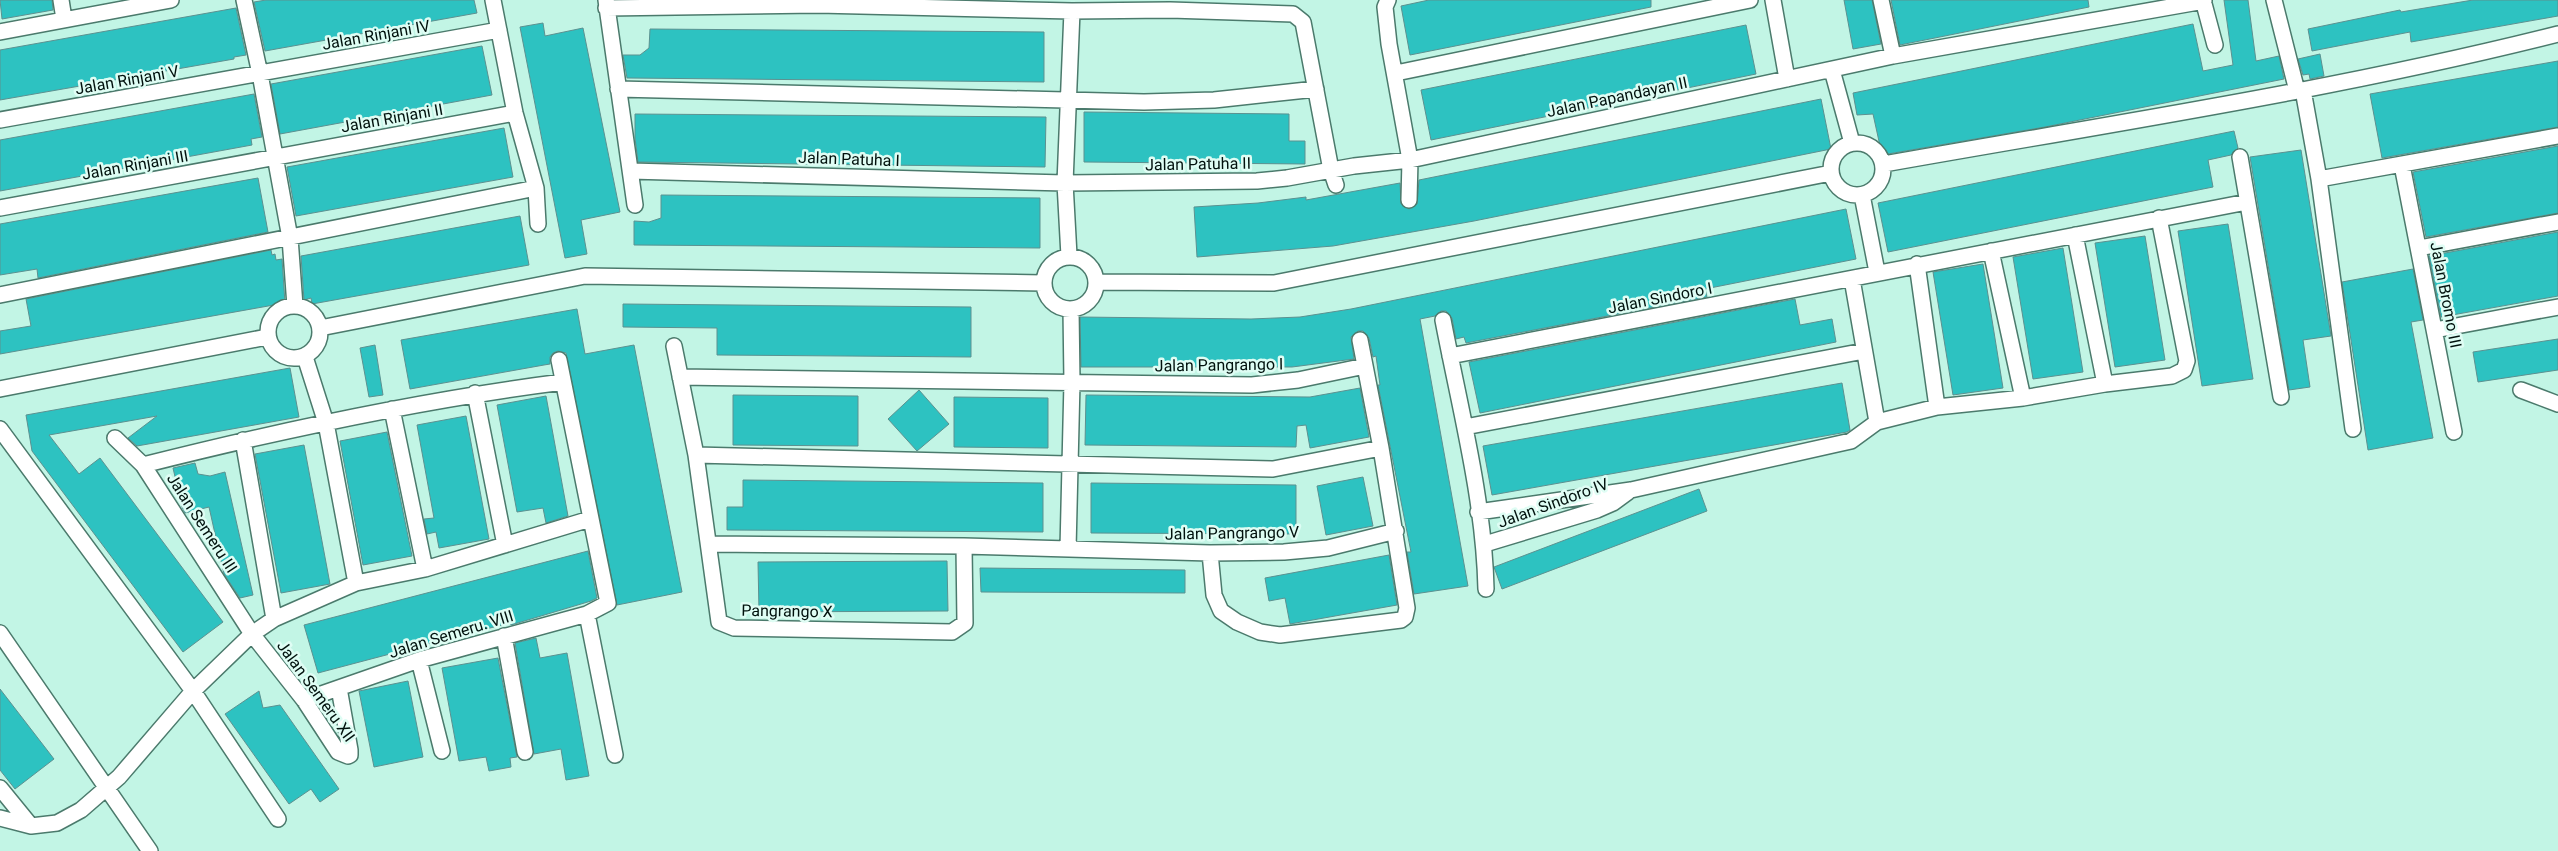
<svg xmlns="http://www.w3.org/2000/svg" width="2558" height="851" font-family="Roboto,sans-serif">
	<style>
		.building { fill: #2dc2c1; stroke: #5c9190 }
		.lines { fill: none; stroke-linecap: round; stroke-linejoin: round }
		.minor-casing { stroke: #4b7a6c; stroke-width: 18 }
		.minor { stroke: #fff; stroke-width: 15 }
		.labels { text-anchor: middle; dominant-baseline: central; stroke-width: 5; stroke-linejoin: round; paint-order: stroke }
		.street-label { font-size: 16px; fill: #01110d; stroke: #dffdf4 }
	</style>
	<rect width="100%" height="100%" fill="#c2f5e5"/>
	<path class="building" d="M 0,0 L 52,0 L 53,10 L 2,19 Z
		M 266,0 L 474,0 L 477,13 L 265,51 L 254,2 Z
		M 1429,0 L 1651,0 L 1651,7 L 1410,55 L 1401,6 Z
		M 1844,0 L 1872,0 L 1881,44 L 1853,49 Z
		M 1891,0 L 2088,0 L 2089,7 L 1900,45 Z
		M 2224,0 L 2248,0 L 2256,61 L 2279,56 L 2284,79 L 2045,127 L 1882,155 L 1873,114 L 1857,115 L 1853,93 L 2193,24 L 2203,71 L 2233,65 Z
		M 2473,0 L 2558,0 L 2558,16 L 2411,42 L 2410,32 L 2312,51 L 2308,29 L 2400,10 L 2401,12 Z
		M 236,8 L 246,55 L 234,57 L 234,59 L 0,100 L 0,50 Z
		M 543,23 L 545,36 L 583,28 L 620,212 L 581,220 L 587,254 L 565,258 L 520,27 Z
		M 1746,25 L 1756,74 L 1431,140 L 1421,90 Z
		M 650,29 L 1044,32 L 1044,82 L 627,78 L 623,55 L 640,55 L 649,48 Z
		M 482,46 L 492,95 L 280,134 L 271,84 Z
		M 2320,54 L 2324,76 L 2310,79 L 2309,74 L 2303,75 L 2298,59 Z
		M 2558,61 L 2558,127 L 2382,158 L 2370,94 Z
		M 254,94 L 262,137 L 251,139 L 252,145 L 0,191 L 0,140 Z
		M 1821,99 L 1831,149 L 1474,221 L 1333,246 L 1197,257 L 1194,207 L 1258,203 L 1306,197 L 1306,200 L 1400,183 L 1401,204 L 1409,209 L 1417,204 L 1419,180 Z
		M 1084,112 L 1289,114 L 1289,141 L 1305,141 L 1305,164 L 1084,162 Z
		M 635,114 L 1046,117 L 1045,167 L 638,162 L 635,138 Z
		M 504,128 L 513,177 L 296,216 L 287,167 Z
		M 2234,131 L 2238,148 L 2231,155 L 2208,160 L 2213,187 L 1888,252 L 1878,203 Z
		M 2558,146 L 2558,213 L 2426,237 L 2413,172 Z
		M 2301,150 L 2331,336 L 2303,340 L 2310,387 L 2289,390 L 2250,157 Z
		M 258,178 L 268,232 L 38,278 L 37,269 L 0,275 L 0,224 Z
		M 661,195 L 1040,198 L 1040,248 L 634,245 L 634,221 L 649,222 L 661,218 Z
		M 1846,209 L 1856,259 L 1705,289 L 1707,297 L 1466,343 L 1464,337 L 1456,339 L 1452,318 L 1446,311 L 1441,311 L 1435,316 L 1420,319 L 1468,586 L 1414,594 L 1407,552 L 1411,552 L 1378,385 L 1380,385 L 1376,356 L 1373,357 L 1369,338 L 1363,331 L 1358,331 L 1351,337 L 1354,359 L 1292,367 L 1081,367 L 1080,317 L 1251,319 L 1300,317 L 1351,309 Z
		M 520,216 L 529,265 L 312,304 L 311,298 L 304,300 L 301,256 Z
		M 2228,224 L 2253,379 L 2202,386 L 2178,231 Z
		M 2558,232 L 2558,296 L 2441,317 L 2429,256 Z
		M 2145,236 L 2165,360 L 2115,367 L 2095,243 Z
		M 2063,248 L 2083,372 L 2033,379 L 2013,257 Z
		M 271,250 L 272,255 L 275,254 L 276,260 L 282,259 L 285,303 L 0,354 L 0,331 L 31,326 L 26,299 Z
		M 1983,264 L 2003,388 L 1953,395 L 1933,272 Z
		M 2413,269 L 2423,320 L 2411,322 L 2433,438 L 2368,450 L 2342,282 Z
		M 1795,299 L 1800,325 L 1832,319 L 1836,342 L 1480,413 L 1469,362 Z
		M 623,304 L 971,307 L 971,357 L 717,355 L 717,328 L 623,327 Z
		M 577,309 L 585,354 L 634,345 L 682,592 L 617,605 L 566,353 L 558,351 L 553,353 L 550,357 L 550,364 L 544,365 L 410,389 L 401,340 Z
		M 2558,339 L 2558,370 L 2478,382 L 2473,352 Z
		M 375,345 L 383,395 L 369,397 L 360,348 Z
		M 290,368 L 299,417 L 137,446 L 128,438 L 157,416 L 49,435 L 79,474 L 100,458 L 223,622 L 183,652 L 32,451 L 26,415 Z
		M 1842,383 L 1850,430 L 1847,432 L 1492,495 L 1483,446 Z
		M 1360,388 L 1369,437 L 1310,448 L 1306,425 L 1297,426 L 1296,447 L 1085,445 L 1086,395 L 1310,397 Z
		M 919,390 L 949,424 L 917,451 L 888,419 Z
		M 733,395 L 858,396 L 858,446 L 733,445 Z
		M 546,396 L 568,516 L 546,523 L 543,508 L 517,512 L 497,405 Z
		M 954,397 L 1048,398 L 1048,448 L 954,447 Z
		M 466,416 L 489,539 L 439,548 L 436,532 L 427,534 L 424,519 L 434,518 L 417,425 Z
		M 387,432 L 412,556 L 363,565 L 340,441 Z
		M 304,445 L 330,584 L 281,593 L 255,454 Z
		M 195,463 L 198,474 L 210,476 L 225,472 L 253,595 L 240,598 L 224,574 L 209,507 L 185,513 L 182,507 L 173,468 Z
		M 1363,477 L 1373,526 L 1326,535 L 1317,486 Z
		M 743,480 L 1043,483 L 1043,532 L 727,530 L 727,507 L 743,507 Z
		M 1091,483 L 1296,485 L 1296,534 L 1091,533 Z
		M 1699,489 L 1707,511 L 1502,589 L 1494,567 Z
		M 588,551 L 597,598 L 591,601 L 511,625 L 510,623 L 458,636 L 318,673 L 304,625 Z
		M 1389,555 L 1397,605 L 1290,624 L 1285,598 L 1269,601 L 1265,578 Z
		M 947,561 L 948,611 L 759,612 L 758,562 Z
		M 980,568 L 1185,570 L 1185,593 L 981,592 Z
		M 536,638 L 540,658 L 567,653 L 589,776 L 566,780 L 561,749 L 534,754 L 515,643 Z
		M 498,658 L 517,757 L 510,758 L 511,767 L 489,771 L 486,757 L 459,761 L 442,668 Z
		M 408,681 L 423,757 L 374,767 L 359,691 Z
		M 0,689 L 54,759 L 15,789 L 0,770 Z
		M 259,691 L 263,708 L 280,705 L 339,789 L 320,802 L 311,789 L 289,804 L 225,714 Z"/>
	<g class="lines">
		<g class="minor-casing">
			<path id="minor" d="M 61,0 L 64,19
				M 244,0 L 260,74 L 290,238 L 295,306
				M 493,0 L 515,113 L 536,188 L 538,224
				M 606,0 L 635,205
				M 1388,0 L 1385,7 L 1389,44 L 1410,160 L 1409,200
				M 1773,0 L 1787,79
				M 1881,0 L 1893,56
				M 2203,0 L 2215,45
				M 2274,0 L 2297,91
				M 606,8 L 818,5 L 1072,11 L 1170,10 L 1293,14 L 1303,22 L 1331,170 L 1336,185
				M 0,32 L 171,0
				M 1832,70 L 1852,143
				M 1396,73 L 1750,0
				M 618,89 L 1144,102 L 1214,100 L 1316,89
				M 2303,90 L 2319,179 L 2353,429
				M 0,120 L 499,30
				M1831 169a26 26 0 1 1 52 0a26 26 0 1 1-52 0Z
				M 2240,157 L 2281,397
				M 1884,164 C 2109,124 2336,90 2558,34
				M 2402,165 L 2454,432
				M 631,171 L 1065,183 L 1257,181 L 1287,178 L 1354,166 L 1410,160 L 1893,56 L 2204,1
				M 2319,179 L 2558,136
				M 1862,195 L 1877,272
				M 0,208 L 515,113
				M 2075,235 L 2105,384
				M 2419,248 L 2558,222
				M 1991,251 L 2023,398
				M 1069,256 L 1065,183 L 1072,11
				M1044 283a26 26 0 1 1 52 0a26 26 0 1 1-52 0Z
				M 1917,264 L 1937,407
				M 1852,279 L 1877,422
				M 1096,282 L 1274,283 L 1831,173
				M 0,295 L 536,188
				M268 332a26 26 0 1 1 52 0a26 26 0 1 1-52 0Z
				M 1443,320 C 1460,409 1484,499 1486,589
				M 320,328 L 585,276 L 1043,283
				M 2435,330 L 2558,307
				M 674,346 L 696,455 L 719,622 L 734,628 L 952,632 L 965,623 L 964,546
				M 1450,356 L 2247,202
				M 305,357 L 326,423 L 356,583
				M 680,377 L 1252,385 L 1298,380 L 1365,366
				M 0,389 L 267,337
				M 2521,390 L 2558,404
				M 475,393 L 505,545
				M 392,409 L 425,569
				M 1465,427 L 1864,351
				M 0,429 L 193,691 L 278,819
				M 115,438 L 143,465 L 252,634 L 304,700 L 338,752 L 348,756 L 350,755 L 350,750 L 339,688
				M 243,440 L 274,619
				M 696,455 L 1273,469 L 1381,448
				M 143,465 C 282,430 421,400 563,382
				M 1478,512 L 1631,490 L 1833,445 L 1851,441 L 1877,422 L 1937,407 L 2023,398 L 2105,384 L 2172,376 L 2184,370 L 2187,361 L 2159,218
				M 709,544 L 964,546 L 1210,553 L 1284,552 L 1328,548 L 1396,531
				M 1485,544 L 1597,510 L 1613,503 L 1628,492
				M 1068,549 L 1072,382 L 1071,309
				M 1210,553 L 1214,595 L 1221,611 L 1237,622 L 1260,632 L 1280,635 L 1401,620 L 1405,617 L 1407,608 L 1381,448 L 1360,340
				M 587,614 L 615,755
				M 0,633 L 150,851
				M 504,636 L 525,752
				M 419,660 L 442,751
				M 304,700 L 419,660 L 587,614 L 608,603 L 559,360
				M 0,788 L 31,826
				M 0,818 L 31,826 L 57,823 L 81,810 L 119,777 L 193,691 L 252,634 L 274,619 L 356,583 L 425,569 L 590,519"/>
		</g>
		<use href="#minor" class="minor"/>
	</g>
	<g class="labels">
		<g class="street-label">
			<text transform="translate(376 35) rotate(-10)">Jalan Rinjani IV</text>
			<text transform="translate(127 80) rotate(-10)">Jalan Rinjani V</text>
			<text transform="translate(1617 97) rotate(-12)">Jalan Papandayan II</text>
			<text transform="translate(392 118) rotate(-10)">Jalan Rinjani II</text>
			<text transform="translate(849 159) rotate(2)">Jalan Patuha I</text>
			<text transform="translate(1198 164) rotate(-1)">Jalan Patuha II</text>
			<text transform="translate(135 165) rotate(-10)">Jalan Rinjani III</text>
			<text transform="translate(2446 295) rotate(79)">Jalan Bromo III</text>
			<text transform="translate(1660 298) rotate(-11)">Jalan Sindoro I</text>
			<text transform="translate(1219 365) rotate(-1)">Jalan Pangrango I</text>
			<text transform="translate(1553 503) rotate(-20)">Jalan Sindoro IV</text>
			<text transform="translate(202 523) rotate(57)">Jalan Semeru III</text>
			<text transform="translate(1232 533) rotate(-1)">Jalan Pangrango V</text>
			<text transform="translate(787 611) rotate(1)">Pangrango X</text>
			<text transform="translate(451 634) rotate(-17)">Jalan Semeru. VIII</text>
			<text transform="translate(316 691) rotate(54)">Jalan Semeru XII</text>
		</g>
	</g>
</svg>
